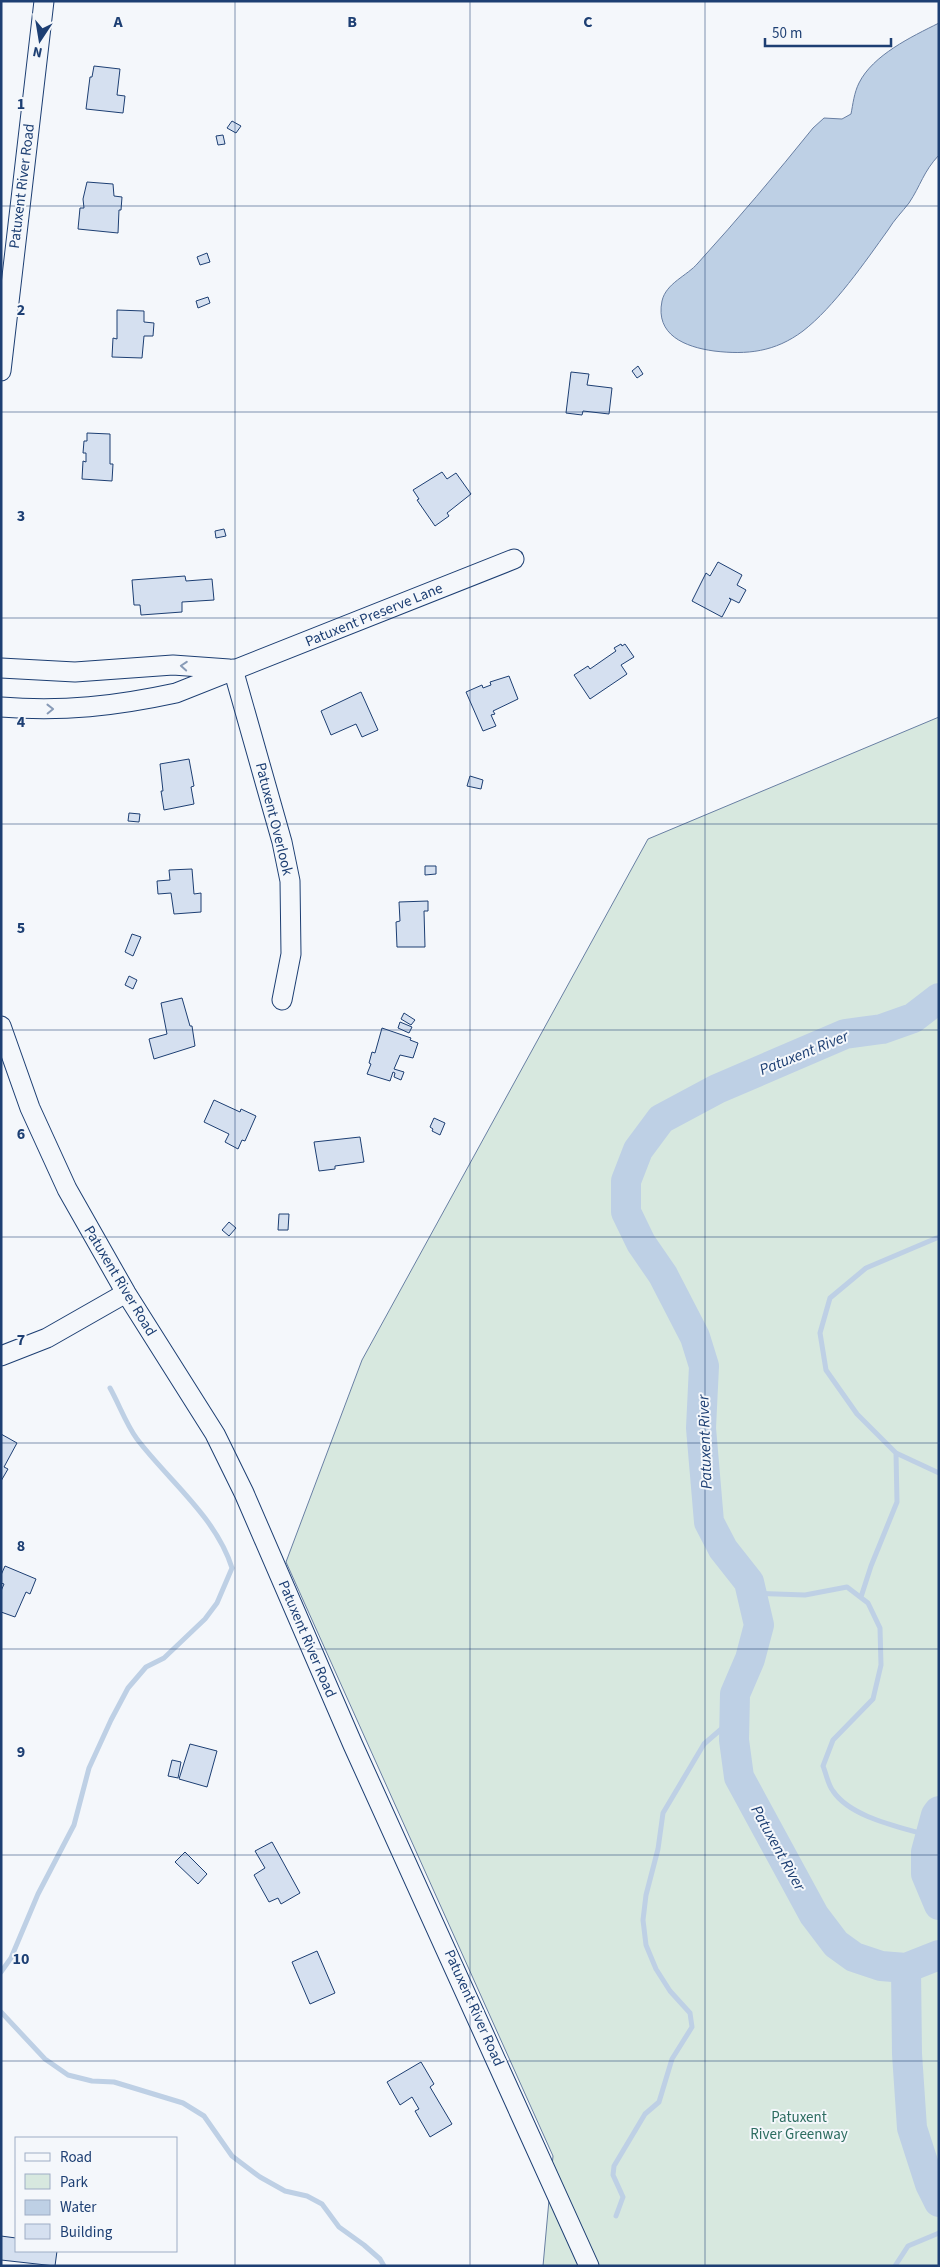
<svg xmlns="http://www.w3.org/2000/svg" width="940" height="2267" font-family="'Source Sans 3',sans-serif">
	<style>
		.green { fill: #d7e8df; stroke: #687fa3 }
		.water { fill: #bed0e5; stroke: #687fa3 }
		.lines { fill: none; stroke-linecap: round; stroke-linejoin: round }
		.stream { stroke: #bed0e5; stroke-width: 5 }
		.river { stroke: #bed0e5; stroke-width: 30 }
		.building { fill: #d5e0f0; stroke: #1d3f73 }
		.minor-casing { stroke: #1d3f73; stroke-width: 21 }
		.minor { stroke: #f4f7fb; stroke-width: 19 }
		.oneway { stroke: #889bb7 }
		.grid { fill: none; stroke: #1d3f73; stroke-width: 1; stroke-opacity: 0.55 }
		.labels { text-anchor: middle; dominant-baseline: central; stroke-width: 4; stroke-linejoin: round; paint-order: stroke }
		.street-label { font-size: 15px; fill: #1d3f73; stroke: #f4f7fb }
		.park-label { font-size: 15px; fill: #2c6c60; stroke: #f4f7fb }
		.water-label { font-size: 16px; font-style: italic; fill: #1d3f73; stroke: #f4f7fb }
		.grid-label { font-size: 16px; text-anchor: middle; font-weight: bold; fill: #1d3f73; stroke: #f4f7fb; stroke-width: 4; stroke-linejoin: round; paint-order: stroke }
	</style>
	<rect width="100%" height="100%" fill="#f4f7fb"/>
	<path class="green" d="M 939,717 L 939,2266 L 543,2266 L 553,2156 L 286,1562 L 362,1360 L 648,839 Z"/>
	<path class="water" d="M 939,23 L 939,155 C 923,172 921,185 909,203 C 902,212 894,220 888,230 C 865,262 834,307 803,331 C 775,352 747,355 714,351 C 685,347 655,335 662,301 C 666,283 687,276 698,263 C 738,219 776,174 813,128 L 824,118 L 842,119 L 851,114 C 853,104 854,93 859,83 C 873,55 911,37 939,23 Z"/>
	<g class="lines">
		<path class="stream" d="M 939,1237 L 866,1268 L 830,1298 L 820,1333 L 826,1370 L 857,1414 L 896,1453 L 939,1473
			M 752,1593 L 805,1595 L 847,1587 L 868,1603 L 880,1628 L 881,1665 L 873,1699 L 833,1740 L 823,1766 C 826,1773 828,1785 833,1791 C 851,1818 901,1827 930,1836
			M 861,1597 L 871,1566 L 897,1502 L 896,1453
			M 1,1972 L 11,1958 L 38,1894 L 74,1825 L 89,1768 L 111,1720 L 128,1688 L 146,1667 L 164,1658 L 205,1619 L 217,1603 L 232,1568 C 216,1517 169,1481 137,1439 C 126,1424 119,1404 110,1388
			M 1,2012 L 45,2059 L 68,2075 L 92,2081 L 114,2082 L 183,2103 L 204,2116 L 232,2156 L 260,2177 L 285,2191 L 307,2196 L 322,2204 L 339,2227 L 364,2245 L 380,2259 L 384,2266
			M 616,2216 L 623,2197 L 613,2175 L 614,2166 L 645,2114 L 659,2102 L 672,2059 L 692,2027 L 690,2013 L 670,1991 L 656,1969 L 646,1945 L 643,1920 L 646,1895 L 658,1849 L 663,1813 L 704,1744 L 734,1718
			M 895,2266 L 908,2246 L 939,2233"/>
		<path class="river" d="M 939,998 L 913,1018 L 882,1029 L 845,1034 L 717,1089 L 661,1119 L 638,1150 L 626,1181 L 626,1212 L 641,1243 L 663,1275 L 695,1337 L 704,1366 L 701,1428 L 709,1522 L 723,1549 L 749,1582 L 759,1625 L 750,1659 L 735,1694 L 734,1740 L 739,1777 L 814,1915 L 836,1944 L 854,1957 L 881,1966 L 906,1968 L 939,1955
			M 939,1811 L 936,1815 L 926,1852 L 926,1874 L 939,1905
			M 906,1968 L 907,2054 L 912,2128 L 930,2184 L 939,2202"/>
	</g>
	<path class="building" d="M 94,66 L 120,69 L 117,95 L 125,96 L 123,113 L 86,109 L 90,77 L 92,77 Z
		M 232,121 L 241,126 L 236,133 L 227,128 Z
		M 223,135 L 225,144 L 218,145 L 216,136 Z
		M 87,182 L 113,184 L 114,196 L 122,197 L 121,210 L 119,210 L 118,233 L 78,229 L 80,208 L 84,208 L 83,199 Z
		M 207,253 L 210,262 L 200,265 L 197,257 Z
		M 208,297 L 210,303 L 198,308 L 196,301 Z
		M 117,310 L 144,311 L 144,322 L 154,323 L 153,336 L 144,336 L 142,358 L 112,357 L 113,338 L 117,339 Z
		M 638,366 L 643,374 L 637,378 L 632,371 Z
		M 571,372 L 589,374 L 587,385 L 612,388 L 609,414 L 583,411 L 582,415 L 566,413 Z
		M 87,433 L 110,434 L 110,464 L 113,464 L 112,481 L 82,479 L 83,461 L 86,462 L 86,453 L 83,453 L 84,441 L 87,441 Z
		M 442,472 L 447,479 L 456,473 L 471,494 L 447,513 L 449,516 L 435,526 L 417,500 L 419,499 L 413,490 Z
		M 224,529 L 226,536 L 216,538 L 215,531 Z
		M 718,562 L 742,575 L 737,585 L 746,590 L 739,603 L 729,598 L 731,600 L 722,617 L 692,601 L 706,573 L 710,576 Z
		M 185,576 L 186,581 L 212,579 L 214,600 L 182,602 L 182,612 L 141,615 L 140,605 L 134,605 L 132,580 Z
		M 621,644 L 622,646 L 625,644 L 634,657 L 621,665 L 627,674 L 590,699 L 574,675 L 588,666 L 590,669 L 616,651 L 614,648 Z
		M 509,676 L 518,699 L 493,711 L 495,714 L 491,715 L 496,726 L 483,731 L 466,692 L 482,685 L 483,688 L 491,685 L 490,682 Z
		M 361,692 L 378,730 L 362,737 L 356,724 L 331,735 L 321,711 Z
		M 189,759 L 194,786 L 191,787 L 194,804 L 164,810 L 161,791 L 163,791 L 160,764 Z
		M 470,776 L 483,780 L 481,789 L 467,786 Z
		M 129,813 L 140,814 L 139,822 L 128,821 Z
		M 425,866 L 436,866 L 436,874 L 425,875 Z
		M 192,869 L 194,894 L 201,893 L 201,912 L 174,914 L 171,893 L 158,894 L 157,881 L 170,880 L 169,870 Z
		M 428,901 L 428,911 L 424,911 L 425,947 L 397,947 L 396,922 L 400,921 L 399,902 Z
		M 132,934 L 141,937 L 133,956 L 125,952 Z
		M 129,976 L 137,980 L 133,989 L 125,985 Z
		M 182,998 L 190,1026 L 192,1026 L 195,1046 L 154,1059 L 149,1039 L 167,1034 L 161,1003 Z
		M 404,1013 L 415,1020 L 411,1025 L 401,1019 Z
		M 400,1022 L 412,1027 L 409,1033 L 398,1028 Z
		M 382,1028 L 411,1038 L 410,1040 L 418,1043 L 413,1058 L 400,1055 L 394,1069 L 404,1072 L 401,1080 L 394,1077 L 395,1073 L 393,1072 L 390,1081 L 367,1074 L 371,1064 L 369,1063 L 372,1052 L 375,1053 Z
		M 214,1100 L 240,1112 L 241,1109 L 256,1116 L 245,1141 L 242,1140 L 238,1149 L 225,1142 L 229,1134 L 204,1122 Z
		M 434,1118 L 445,1123 L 440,1135 L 432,1131 L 433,1129 L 430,1127 Z
		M 360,1137 L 364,1162 L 335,1166 L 335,1169 L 319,1171 L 314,1142 Z
		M 279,1214 L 289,1214 L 288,1230 L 278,1230 Z
		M 229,1222 L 236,1228 L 229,1236 L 222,1230 Z
		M 1,1434 L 17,1443 L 4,1467 L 8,1469 L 1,1481 Z
		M 5,1566 L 36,1579 L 30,1594 L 26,1592 L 15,1617 L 1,1612 L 1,1591 L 4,1584 L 1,1583 L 1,1575 Z
		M 190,1744 L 217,1751 L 207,1787 L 179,1779 Z
		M 172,1760 L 181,1762 L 178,1778 L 168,1776 Z
		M 272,1842 L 300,1893 L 281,1904 L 278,1898 L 269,1902 L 254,1875 L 265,1868 L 255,1851 Z
		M 185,1852 L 207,1874 L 198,1884 L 175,1862 Z
		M 317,1951 L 335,1993 L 310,2004 L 292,1962 Z
		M 421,2062 L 434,2084 L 430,2087 L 452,2124 L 430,2137 L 415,2111 L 419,2109 L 412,2097 L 400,2105 L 387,2082 Z
		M 1,2236 L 16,2238 L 16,2251 L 57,2251 L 55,2266 L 1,2260 Z"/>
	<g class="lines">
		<g class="minor-casing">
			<path id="minor" d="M 1,371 L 44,1
				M 1,668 L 75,672 L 173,665 L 229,669
				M 233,669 L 282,842 L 290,881 L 291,954 L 282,1000
				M 1,707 C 63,712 116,706 176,693 L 514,559
				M 1,1026 L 30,1108 L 67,1189 L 126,1293 L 215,1434 L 244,1493 L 353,1745 L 589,2266
				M 1,1356 L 47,1338 L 126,1293"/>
		</g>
		<use href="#minor" class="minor"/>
	</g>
	<defs><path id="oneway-chevron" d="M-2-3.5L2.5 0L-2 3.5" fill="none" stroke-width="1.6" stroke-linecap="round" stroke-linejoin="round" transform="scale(1.25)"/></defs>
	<g class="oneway">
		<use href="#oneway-chevron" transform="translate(184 666) rotate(-176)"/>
		<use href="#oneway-chevron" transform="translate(50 709) rotate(-1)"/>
	</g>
	<path class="grid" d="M 235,1 L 235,2266M 470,1 L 470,2266M 705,1 L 705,2266M 1,206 L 939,206M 1,412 L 939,412M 1,618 L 939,618M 1,824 L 939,824M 1,1030 L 939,1030M 1,1237 L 939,1237M 1,1443 L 939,1443M 1,1649 L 939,1649M 1,1855 L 939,1855M 1,2061 L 939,2061"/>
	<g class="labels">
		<g class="street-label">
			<text transform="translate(22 186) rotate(-83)">Patuxent River Road</text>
			<text transform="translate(374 615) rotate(-22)">Patuxent Preserve Lane</text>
			<text transform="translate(274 819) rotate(76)">Patuxent Overlook</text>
			<text transform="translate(120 1281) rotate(59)">Patuxent River Road</text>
			<text transform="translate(307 1639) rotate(67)">Patuxent River Road</text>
			<text transform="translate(474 2008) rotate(66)">Patuxent River Road</text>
		</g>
		<g class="park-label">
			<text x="799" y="2117">Patuxent<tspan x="799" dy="17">River Greenway</tspan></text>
		</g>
		<g class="water-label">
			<text transform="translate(804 1053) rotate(-22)">Patuxent River</text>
			<text transform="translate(705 1442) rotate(-92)">Patuxent River</text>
			<text transform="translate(778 1848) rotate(61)">Patuxent River</text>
		</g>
	</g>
	<g class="grid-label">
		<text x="118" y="27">A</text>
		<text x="352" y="27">B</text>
		<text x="588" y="27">C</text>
		<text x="21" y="109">1</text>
		<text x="21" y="315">2</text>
		<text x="21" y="521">3</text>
		<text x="21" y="727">4</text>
		<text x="21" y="933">5</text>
		<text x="21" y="1139">6</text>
		<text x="21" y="1345">7</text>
		<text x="21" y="1551">8</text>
		<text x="21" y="1757">9</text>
		<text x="21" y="1964">10</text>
	</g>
	<rect width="940" height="2267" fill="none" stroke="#1d3f73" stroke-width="5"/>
	<rect x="15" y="2137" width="162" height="115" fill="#f4f7fb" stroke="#9eadc5"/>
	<rect x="25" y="2153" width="25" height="8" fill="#f4f7fb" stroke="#9eadc5"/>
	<text x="60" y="2162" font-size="15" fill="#1d3f73">Road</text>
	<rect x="25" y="2174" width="25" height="15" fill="#d7e8df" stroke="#9eadc5"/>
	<text x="60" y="2187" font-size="15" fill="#1d3f73">Park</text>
	<rect x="25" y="2200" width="25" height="15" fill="#bed0e5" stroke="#9eadc5"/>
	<text x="60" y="2212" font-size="15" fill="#1d3f73">Water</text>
	<rect x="25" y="2224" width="25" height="15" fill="#d5e0f0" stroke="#9eadc5"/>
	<text x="60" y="2237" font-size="15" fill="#1d3f73">Building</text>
	<g transform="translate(40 40) rotate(192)" stroke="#f4f7fb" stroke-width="4" paint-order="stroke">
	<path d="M0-4L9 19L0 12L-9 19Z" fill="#1d3f73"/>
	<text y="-8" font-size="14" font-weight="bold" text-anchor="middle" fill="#1d3f73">N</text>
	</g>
	<path d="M765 38v8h126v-8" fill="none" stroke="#1d3f73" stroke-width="2.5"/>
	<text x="772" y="38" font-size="15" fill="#1d3f73" stroke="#f4f7fb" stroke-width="4" paint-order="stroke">50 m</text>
</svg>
